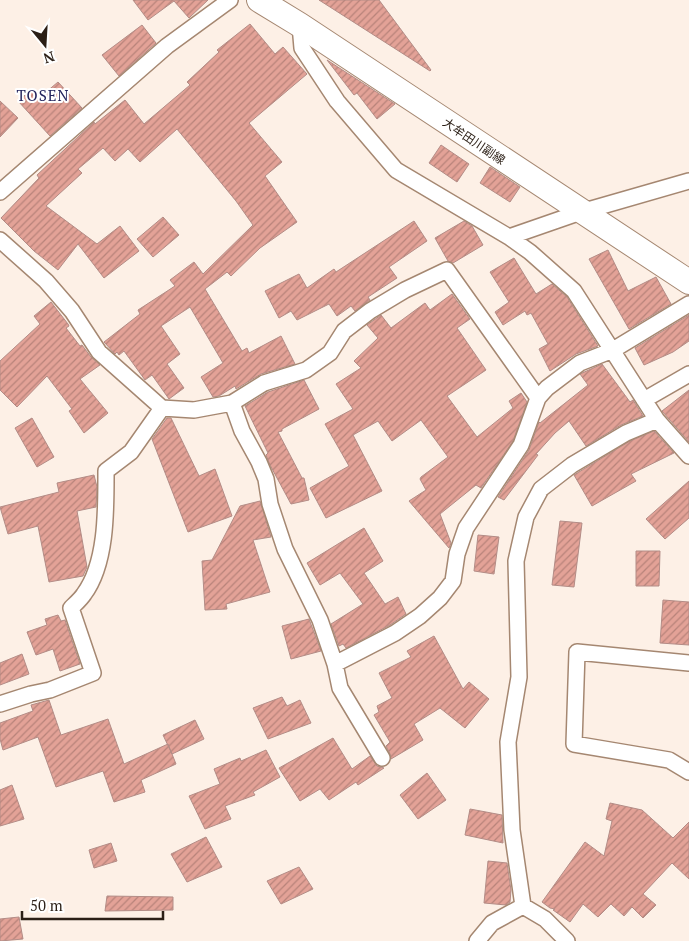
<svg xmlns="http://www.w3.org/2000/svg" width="689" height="941" font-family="'PT Serif','Noto Sans JP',serif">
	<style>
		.building { fill: url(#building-hatch); stroke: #b38c86 }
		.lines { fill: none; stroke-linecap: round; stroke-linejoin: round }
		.street-casing { stroke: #a58771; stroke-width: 18 }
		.primary-casing { stroke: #a58771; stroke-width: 26 }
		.street { stroke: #fff; stroke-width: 15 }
		.primary { stroke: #fff; stroke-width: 24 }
		.labels { text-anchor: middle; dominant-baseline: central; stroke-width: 4; stroke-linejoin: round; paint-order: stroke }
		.street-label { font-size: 12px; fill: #2b1f16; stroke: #fff }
		.quarter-label { font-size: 15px; letter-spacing: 1px; fill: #22235c; stroke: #fff }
	</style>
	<defs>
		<pattern id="building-hatch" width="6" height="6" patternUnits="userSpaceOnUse" patternTransform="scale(1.25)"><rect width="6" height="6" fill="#e3a297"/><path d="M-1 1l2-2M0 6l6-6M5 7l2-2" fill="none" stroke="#b8837a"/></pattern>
	</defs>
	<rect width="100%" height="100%" fill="#fdf0e6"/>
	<path class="building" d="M 133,0 L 208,0 L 189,18 L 174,1 L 148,20 Z
		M 319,0 L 379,0 L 431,70 L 430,71 Z
		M 250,24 L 275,54 L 283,47 L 307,74 L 249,123 L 282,162 L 265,176 L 297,222 L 260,248 L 231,276 L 227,272 L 205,289 L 242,351 L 247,348 L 249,353 L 281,336 L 295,364 L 261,374 L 236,389 L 235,386 L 219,396 L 213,397 L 201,377 L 223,363 L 190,307 L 161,326 L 180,354 L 167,364 L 184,388 L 169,399 L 152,375 L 145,380 L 124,351 L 119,355 L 117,352 L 115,354 L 104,342 L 140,314 L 138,310 L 175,286 L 170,280 L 194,262 L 203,274 L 253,225 L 236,201 L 177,129 L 140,162 L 128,149 L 115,161 L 103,148 L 78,169 L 82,173 L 46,206 L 97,244 L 120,226 L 139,251 L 104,278 L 78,244 L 58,270 L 34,251 L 1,218 L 39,178 L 37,175 L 94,122 L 95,124 L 125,100 L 144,124 L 190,85 L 187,82 L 219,52 L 217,50 Z
		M 142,25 L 156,43 L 119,76 L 102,55 Z
		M 327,60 L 395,104 L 377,119 L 357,93 L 354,95 Z
		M 58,82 L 82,108 L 50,136 L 18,101 L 32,89 L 39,98 Z
		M 0,101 L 18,118 L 0,137 Z
		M 441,145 L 469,164 L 457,182 L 429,163 Z
		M 490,167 L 520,187 L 510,202 L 480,183 Z
		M 163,217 L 179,235 L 153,257 L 137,239 Z
		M 414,221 L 427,241 L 389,267 L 397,278 L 368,297 L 370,300 L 355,311 L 351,306 L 337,316 L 329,304 L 297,320 L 291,311 L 279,318 L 265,291 L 299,274 L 307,288 L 334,269 L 336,272 Z
		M 464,221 L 472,226 L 483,245 L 453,263 L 448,261 L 435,238 Z
		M 608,250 L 628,291 L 656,277 L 671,304 L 629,329 L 589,259 Z
		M 514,258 L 536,294 L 552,284 L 567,297 L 598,346 L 576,354 L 550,371 L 539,349 L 548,344 L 531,313 L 527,315 L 525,311 L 503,325 L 495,312 L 509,302 L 490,272 Z
		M 452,294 L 470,319 L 457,328 L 486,370 L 447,396 L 477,437 L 513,408 L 509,401 L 521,393 L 527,402 L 513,441 L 481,488 L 476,485 L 440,514 L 451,543 L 449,548 L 409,501 L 426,490 L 420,479 L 421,477 L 448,457 L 421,420 L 392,441 L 378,421 L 353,435 L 382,491 L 326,518 L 310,488 L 349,466 L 325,424 L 353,409 L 336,384 L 361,368 L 354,361 L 378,338 L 367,325 L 381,315 L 391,328 L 425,303 L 430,310 Z
		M 51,302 L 68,324 L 69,326 L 66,328 L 80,346 L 82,345 L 91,357 L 100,365 L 80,379 L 108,413 L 84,433 L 69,411 L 72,409 L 47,376 L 17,407 L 0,390 L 0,361 L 40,324 L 34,316 Z
		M 689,315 L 689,341 L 673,352 L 644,365 L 635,348 Z
		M 602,364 L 630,402 L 633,400 L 643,416 L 621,425 L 586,446 L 569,421 L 555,433 L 536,454 L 538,455 L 504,500 L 498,497 L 529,450 L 539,422 L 540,423 L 588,385 L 580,374 Z
		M 304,380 L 319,409 L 282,429 L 282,431 L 278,432 L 302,478 L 304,478 L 309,500 L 291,504 L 270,465 L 266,455 L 268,453 L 245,406 L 268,392 Z
		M 689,390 L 689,442 L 662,411 Z
		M 32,418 L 54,457 L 37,467 L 15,428 Z
		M 167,418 L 171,418 L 199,476 L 215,469 L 232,516 L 188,532 L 152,439 Z
		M 654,431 L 674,453 L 631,474 L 636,481 L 592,506 L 574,475 L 630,441 Z
		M 94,475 L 97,487 L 96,507 L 77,511 L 87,567 L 83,576 L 49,582 L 38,526 L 8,534 L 0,507 L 59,492 L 57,483 Z
		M 689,481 L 689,518 L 665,539 L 646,519 Z
		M 260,501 L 271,537 L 253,540 L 270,592 L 226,604 L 227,609 L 205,610 L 202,561 L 212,560 L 240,506 Z
		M 560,521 L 582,523 L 574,587 L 552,585 Z
		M 364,528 L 383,561 L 364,573 L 385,604 L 398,597 L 406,614 L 390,625 L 346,648 L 343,644 L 339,646 L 331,624 L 363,604 L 340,573 L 320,585 L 307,563 Z
		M 478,535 L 499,537 L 494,574 L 474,571 Z
		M 636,551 L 660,551 L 659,586 L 636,586 Z
		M 663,600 L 689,602 L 689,645 L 660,643 Z
		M 58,615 L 61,621 L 65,620 L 80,664 L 60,671 L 53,649 L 36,655 L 27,632 L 47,625 L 45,619 Z
		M 309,619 L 321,651 L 291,659 L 282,626 Z
		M 434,636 L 463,689 L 469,682 L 489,699 L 465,728 L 440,708 L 414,724 L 423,740 L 391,759 L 390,754 L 386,746 L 390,742 L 374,715 L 379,712 L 377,706 L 392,698 L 379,673 L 411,657 L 407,651 Z
		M 22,654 L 29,674 L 0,685 L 0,663 Z
		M 282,697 L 287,706 L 300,700 L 311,723 L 268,739 L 253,708 Z
		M 49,700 L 61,735 L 108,719 L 124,764 L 168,744 L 176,764 L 141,780 L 145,792 L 114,802 L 103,771 L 56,787 L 38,737 L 3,750 L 0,739 L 0,723 L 33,711 L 31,705 Z
		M 195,720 L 204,739 L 172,754 L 163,735 Z
		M 333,738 L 352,769 L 370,756 L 377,766 L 384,768 L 358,785 L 356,782 L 329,800 L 320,789 L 300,801 L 279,768 Z
		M 266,750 L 280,777 L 253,792 L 255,795 L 225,806 L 231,819 L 205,829 L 189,796 L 220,784 L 214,769 L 240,758 L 241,761 Z
		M 427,773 L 446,800 L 418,819 L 400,795 Z
		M 12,785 L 24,819 L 0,826 L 0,790 Z
		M 610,803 L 642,810 L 673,838 L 689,822 L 689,879 L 672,863 L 643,894 L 656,905 L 643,918 L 632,907 L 624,916 L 611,904 L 598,917 L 583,904 L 570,922 L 553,910 L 555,909 L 550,908 L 542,902 L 585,842 L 604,856 L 612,821 L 606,819 Z
		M 470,809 L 502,815 L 503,843 L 465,835 Z
		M 206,837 L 222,867 L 187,882 L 171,854 Z
		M 111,843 L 117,861 L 94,868 L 89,850 Z
		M 488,861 L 507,863 L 511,890 L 510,902 L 506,905 L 484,903 Z
		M 299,867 L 313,889 L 281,904 L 267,881 Z
		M 107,896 L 173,897 L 173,910 L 105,911 Z
		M 19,917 L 23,939 L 0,941 L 0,919 Z"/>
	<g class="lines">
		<g class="street-casing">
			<path id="street" d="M 300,25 L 302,48 L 337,101 L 396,170 L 509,237 L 530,252 L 574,291 L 657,420 L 689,456
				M 0,192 L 167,46 L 230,0
				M 509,237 L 581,212 L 689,181
				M 0,240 L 46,281 L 72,311 L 99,352 L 162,408 L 194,410 L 232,403 L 264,383 L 306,370 L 330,353 L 344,331 L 370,311 L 405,290 L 447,270 L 538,398
				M 644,400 L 689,374
				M 232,403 L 242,431 L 259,462 L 266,479 L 270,504 L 285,549 L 320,620 L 335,664 L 340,688 L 382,758
				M 689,663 L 577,652 L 574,744 L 669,760 L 689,772
				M 335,664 L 395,633 L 420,616 L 440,598 L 453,581 L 457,554 L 466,528 L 521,445 L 538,398 L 547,388 L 580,363 L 613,350 L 689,304
				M 0,704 L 31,694 L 50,690 L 93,673 L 71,608 C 75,604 81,599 84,594 C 107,563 106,509 106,471 L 131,452 L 162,408
				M 523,906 L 512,830 L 508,742 L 519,677 L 516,561 L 526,517 L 541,489 L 572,465 L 626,433 L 657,420
				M 523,906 L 545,919 L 567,941
				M 477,941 L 492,923 L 523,906"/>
		</g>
		<g class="primary-casing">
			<path id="primary" d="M 259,0 L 300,25 L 689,282"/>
		</g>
		<use href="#street" class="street"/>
		<use href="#primary" class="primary"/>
	</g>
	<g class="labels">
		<g class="street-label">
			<text transform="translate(474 141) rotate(34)">大牟田川副線</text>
		</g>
		<g class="quarter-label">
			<text x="43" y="95">TOSEN</text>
		</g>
	</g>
	<g transform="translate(45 45) rotate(162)" stroke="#ffffff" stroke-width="4" paint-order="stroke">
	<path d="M0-4L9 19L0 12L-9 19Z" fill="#2b1f16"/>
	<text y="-8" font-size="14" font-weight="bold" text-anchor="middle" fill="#2b1f16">N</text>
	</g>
	<path d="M22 911v8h141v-8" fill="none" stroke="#2b1f16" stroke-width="2.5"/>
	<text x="30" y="911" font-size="15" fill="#2b1f16" stroke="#ffffff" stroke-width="4" paint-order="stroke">50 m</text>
</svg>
